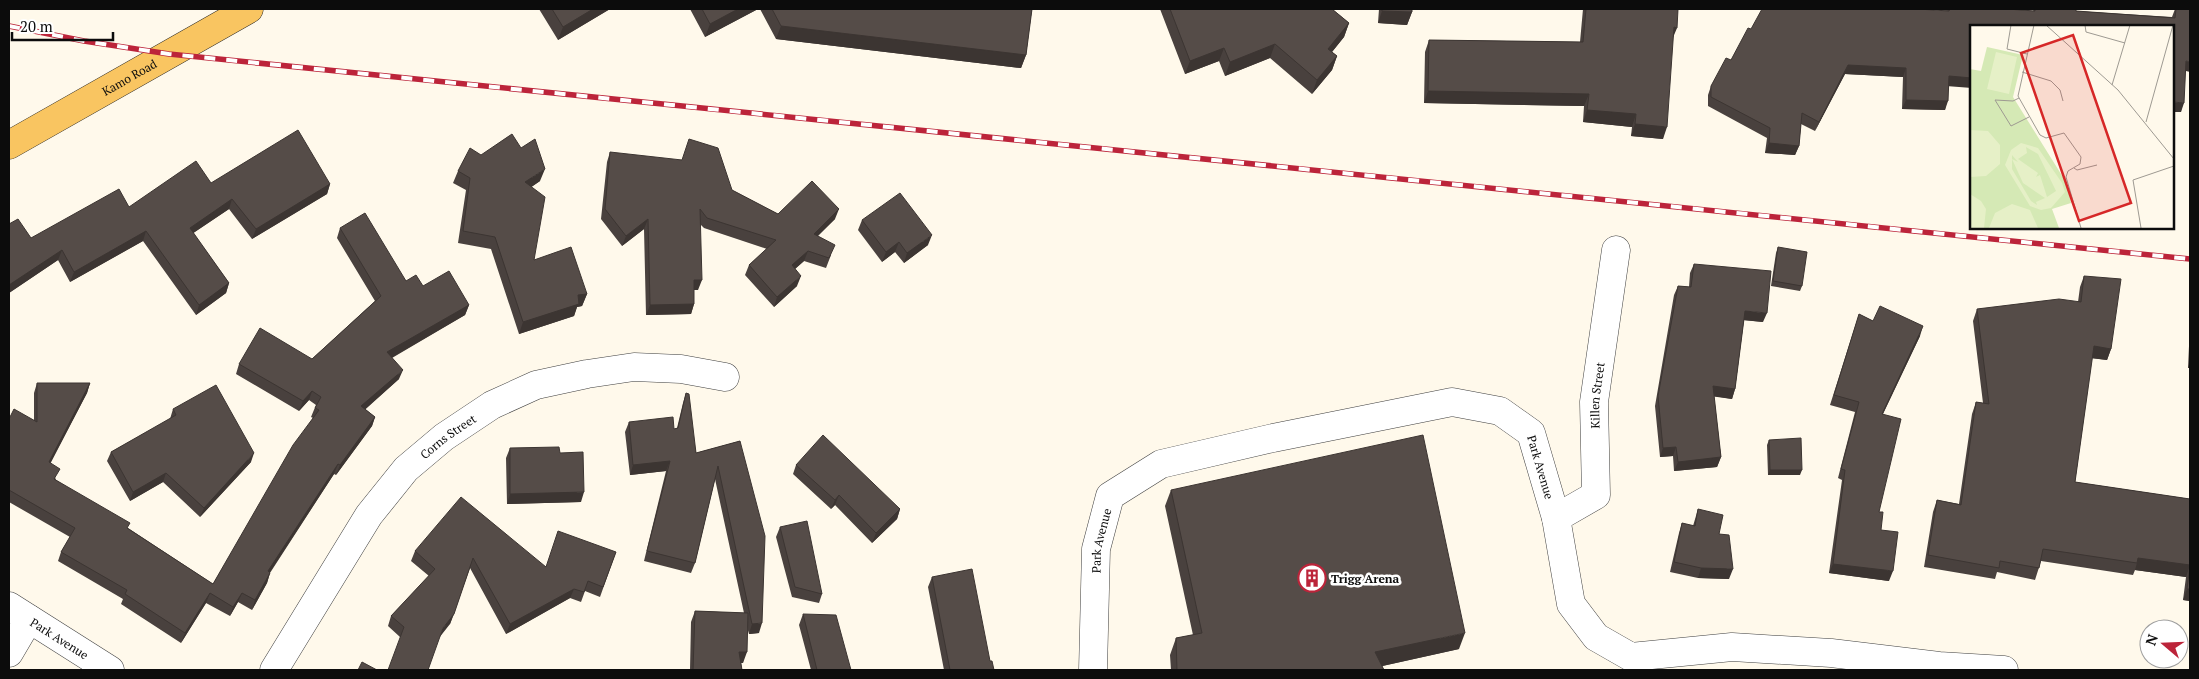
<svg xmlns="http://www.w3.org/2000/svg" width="2199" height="679" font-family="'PT Serif',serif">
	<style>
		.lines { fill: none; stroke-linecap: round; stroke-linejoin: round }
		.minor-casing { stroke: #3f3f3f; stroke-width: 29 }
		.major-casing { stroke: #1d1d1d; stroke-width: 29 }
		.minor { stroke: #fff; stroke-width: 28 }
		.major { stroke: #f9c561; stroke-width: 28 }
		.rail-casing { stroke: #bc243a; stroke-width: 5.5 }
		.rail { stroke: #fff; stroke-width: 4; stroke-dasharray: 11; stroke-linecap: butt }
		.wall { fill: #49413e }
		.shaded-wall { fill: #3c3532 }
		.building { fill: #554c48; stroke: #3c3532 }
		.labels { text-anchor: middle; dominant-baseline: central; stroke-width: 5; stroke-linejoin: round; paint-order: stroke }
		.street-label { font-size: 12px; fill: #0c0c0c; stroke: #fff }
		.poi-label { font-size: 12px; font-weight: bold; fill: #0c0c0c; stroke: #fff; text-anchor: start }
		.inset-road { fill: none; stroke: #9e9a92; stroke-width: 1 }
		.view { fill: #d62828; fill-opacity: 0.15; stroke: #d62828; stroke-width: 2.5 }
		.inset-edge { fill: none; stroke: #0c0c0c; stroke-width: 2.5 }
	</style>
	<rect width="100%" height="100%" fill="#fff9eb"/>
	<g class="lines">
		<g class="minor-casing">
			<g id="minor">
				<path id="s1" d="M 1556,518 L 1596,495 L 1594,402 L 1616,250"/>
				<path id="s2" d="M 9,606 L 110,670"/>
				<path d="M 9,653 L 29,619"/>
				<path id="s3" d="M 274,670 L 369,515 L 406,469 L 444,437 L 492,405 L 536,385 L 587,374 L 634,367 L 681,369 L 725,377"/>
				<path id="s4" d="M 1093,670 L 1096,549 L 1110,496 L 1161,464 L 1273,438 L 1452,402 L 1500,411 L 1531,433 L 1556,518 L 1571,604 L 1596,637 L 1631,657 L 1732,647 L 1831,653 L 1939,666 L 2004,670"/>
			</g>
		</g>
		<g class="major-casing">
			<g id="major">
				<path id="s5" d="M 9,145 L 249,9"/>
			</g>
		</g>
		<use href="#minor" class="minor"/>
		<use href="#major" class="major"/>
		<g class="rail-casing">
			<path id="rail" d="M 9,26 L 84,41 L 169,54 L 2190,259"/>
		</g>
		<use href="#rail" class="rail"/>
	</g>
	<path class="wall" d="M 539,9 L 610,9 L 558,40 Z
		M 690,9 L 758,9 L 705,37 Z
		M 760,9 L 1032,9 L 1026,55 L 1021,68 L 776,39 Z
		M 1160,9 L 1332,9 L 1349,23 L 1344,37 L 1332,52 L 1337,56 L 1332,70 L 1312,94 L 1270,58 L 1225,76 L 1219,61 L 1185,74 Z
		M 1379,9 L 1412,9 L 1412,12 L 1407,25 L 1378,23 Z
		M 1583,9 L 1678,9 L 1673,37 L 1663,139 L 1631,136 L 1632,127 L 1583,122 L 1584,106 L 1424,103 L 1425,52 L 1429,40 L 1580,42 Z
		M 1948,9 L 2007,9 L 2033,11 L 2034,9 L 2076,9 L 2076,11 L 2172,17 L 2175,9 L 2190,9 L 2185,71 L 2181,112 L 2173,26 L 1949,86 L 1945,110 L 1902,109 L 1903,77 L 1845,74 L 1815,131 L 1801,124 L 1799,146 L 1795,155 L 1765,153 L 1767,138 L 1708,106 L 1708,95 L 1711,86 L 1731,60 L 1751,29 L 1948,10 Z
		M 610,152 L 732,190 L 778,214 L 835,219 L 818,236 L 831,255 L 826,268 L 804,261 L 795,269 L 797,286 L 774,307 L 745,275 L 749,265 L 767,249 L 704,228 L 700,224 L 698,290 L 694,290 L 694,304 L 691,314 L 646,315 L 644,229 L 622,246 L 601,219 L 607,162 Z
		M 481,155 L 540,181 L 531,187 L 534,260 L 587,294 L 582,306 L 577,307 L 574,316 L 519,334 L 491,249 L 458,243 L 466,190 L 453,183 L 458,171 Z
		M 211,183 L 330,184 L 327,194 L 252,239 L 229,209 L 193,233 L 229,283 L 226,293 L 196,315 L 143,241 L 70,282 L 58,260 L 9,293 L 9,224 L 31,238 L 129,207 Z
		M 862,220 L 928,245 L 904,263 L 895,252 L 882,262 L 858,230 Z
		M 340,228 L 406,281 L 423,286 L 469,305 L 465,315 L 392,358 L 399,379 L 365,409 L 375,417 L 372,426 L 336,475 L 334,474 L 270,573 L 267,583 L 252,610 L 238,602 L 230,616 L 206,603 L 181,643 L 121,604 L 123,599 L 58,561 L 61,552 L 70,537 L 9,502 L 9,419 L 34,420 L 34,393 L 37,383 L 90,383 L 87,393 L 50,463 L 56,480 L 128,528 L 213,584 L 313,418 L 311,417 L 316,405 L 309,400 L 299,411 L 236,374 L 239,364 L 312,359 L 375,301 L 337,238 Z
		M 1778,247 L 1802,286 L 1800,291 L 1771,286 L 1776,253 Z
		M 1694,264 L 1763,322 L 1744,320 L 1735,389 L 1732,399 L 1714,396 L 1721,457 L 1717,467 L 1674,471 L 1673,456 L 1660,457 L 1655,406 L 1674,295 L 1678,286 L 1689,287 L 1690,273 Z
		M 2084,276 L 2111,349 L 2107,360 L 2092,358 L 2075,482 L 2190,499 L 2190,601 L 2183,600 L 2186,577 L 2135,570 L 2133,575 L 2041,561 L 2035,580 L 1997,572 L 1995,579 L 1924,567 L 1933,512 L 1937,500 L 1959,504 L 1972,414 L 1976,402 L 1983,403 L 1973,321 L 1977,309 L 2078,302 L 2080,287 Z
		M 1859,314 L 1873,321 L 1920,336 L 1883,414 L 1879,512 L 1881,530 L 1889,581 L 1829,573 L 1842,480 L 1838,478 L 1855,412 L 1830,405 Z
		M 2190,324 L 2190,368 L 2188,368 Z
		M 686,393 L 696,453 L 740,441 L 759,633 L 749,634 L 747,627 L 743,663 L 741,663 L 742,670 L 690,670 L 691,622 L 695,611 L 744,613 L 715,479 L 695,563 L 691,573 L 644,561 L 666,471 L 630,475 L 625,432 L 629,422 L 674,429 L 677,428 L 683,403 Z
		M 173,409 L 251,462 L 200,517 L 163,482 L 130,501 L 107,461 L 111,452 L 170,419 Z
		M 1769,440 L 1800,475 L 1768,475 L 1767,445 Z
		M 510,448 L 560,453 L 581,502 L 507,504 L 506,458 Z
		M 796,465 L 900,509 L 897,519 L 872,543 L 835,505 L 831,509 L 793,474 Z
		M 1171,490 L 1459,649 L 1382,666 L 1384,670 L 1171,670 L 1170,655 L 1176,638 L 1193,635 L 1165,506 Z
		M 1698,509 L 1719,534 L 1729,579 L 1698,578 L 1670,572 L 1679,533 L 1682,523 L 1693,526 Z
		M 780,527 L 822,594 L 819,603 L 792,597 L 776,537 Z
		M 415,551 L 546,567 L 616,552 L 600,597 L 585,591 L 581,602 L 570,598 L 506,634 L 470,568 L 450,624 L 400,637 L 388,626 L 391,616 L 429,576 L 411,561 Z
		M 932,577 L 990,661 L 994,670 L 944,670 L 928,587 Z
		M 803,614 L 851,670 L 811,670 L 799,625 Z"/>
	<path class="shaded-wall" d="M 593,9 L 610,9 L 558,40 L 563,27 Z
		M 738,9 L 758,9 L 705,37 L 710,24 Z
		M 1382,11 L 1412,12 L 1407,25 L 1378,23 Z
		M 1349,23 L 1344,37 L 1323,63 L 1328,49 Z
		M 781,26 L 1026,55 L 1021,68 L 776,39 Z
		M 1674,27 L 1677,28 L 1672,40 Z
		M 1275,44 L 1270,58 L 1225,76 L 1230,62 Z
		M 1224,48 L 1219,61 L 1185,74 L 1190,61 Z
		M 1337,56 L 1332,70 L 1312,94 L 1317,80 Z
		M 2186,61 L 2190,62 L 2190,72 L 2182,70 Z
		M 1848,65 L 1906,68 L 1903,77 L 1845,74 L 1815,131 L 1819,122 Z
		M 1949,76 L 1972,78 L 1972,88 L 1946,86 Z
		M 1428,91 L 1589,94 L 1584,106 L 1424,103 Z
		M 1906,100 L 1948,101 L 1945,110 L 1902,109 Z
		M 2173,102 L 2184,103 L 2181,112 L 2173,112 Z
		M 1587,110 L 1636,114 L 1632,127 L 1583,122 Z
		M 1635,124 L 1667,127 L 1663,139 L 1631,136 Z
		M 1769,143 L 1799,146 L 1795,155 L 1765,153 Z
		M 545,169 L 540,181 L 520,195 L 525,182 Z
		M 330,184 L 327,194 L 252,239 L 256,229 Z
		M 232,199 L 229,209 L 186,238 L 190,228 Z
		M 839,209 L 835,219 L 810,243 L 814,234 Z
		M 648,219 L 644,229 L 622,246 L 626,236 Z
		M 146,231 L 143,241 L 70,282 L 74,272 Z
		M 932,235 L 928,245 L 904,263 L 907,253 Z
		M 899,242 L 895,252 L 882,262 L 886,252 Z
		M 62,250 L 58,260 L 9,293 L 9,285 Z
		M 808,251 L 804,261 L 788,275 L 792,265 Z
		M 801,276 L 797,286 L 774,307 L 777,297 Z
		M 694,280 L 702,280 L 698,290 L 690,290 Z
		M 229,283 L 226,293 L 196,315 L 199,305 Z
		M 587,294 L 582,306 L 577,307 L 574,316 L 519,334 L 523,322 L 578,295 Z
		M 694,304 L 691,314 L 646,315 L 650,305 Z
		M 469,305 L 465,315 L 384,362 L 387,352 Z
		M 1745,311 L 1767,313 L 1763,322 L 1742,320 Z
		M 1923,326 L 1920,336 L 1878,424 L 1882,414 Z
		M 2094,346 L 2111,349 L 2107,360 L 2090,358 Z
		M 2190,361 L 2190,368 L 2188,368 Z
		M 403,370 L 399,379 L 358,416 L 361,406 Z
		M 90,383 L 87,393 L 46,472 L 49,462 Z
		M 1713,386 L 1735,389 L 1732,399 L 1710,396 Z
		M 312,391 L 309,400 L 299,411 L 303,401 Z
		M 375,417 L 372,426 L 336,475 L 340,465 Z
		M 1676,447 L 1673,456 L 1660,457 L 1663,448 Z
		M 254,453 L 251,462 L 200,517 L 204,508 Z
		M 1721,457 L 1717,467 L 1674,471 L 1678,462 Z
		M 670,461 L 666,471 L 630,475 L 633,465 Z
		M 338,464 L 334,474 L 264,581 L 268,571 Z
		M 1770,470 L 1802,470 L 1800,475 L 1768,475 Z
		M 166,473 L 163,482 L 130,501 L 133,492 Z
		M 584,492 L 581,502 L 507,504 L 510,494 Z
		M 839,495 L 835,505 L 831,509 L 835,500 Z
		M 900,509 L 897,519 L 872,543 L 876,533 Z
		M 2138,558 L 2190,565 L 2186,577 L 2135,570 L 2137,563 Z
		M 1833,564 L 1893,571 L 1889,581 L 1829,573 Z
		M 1701,568 L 1733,569 L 1729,579 L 1698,578 Z
		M 270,573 L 267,583 L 252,610 L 255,600 Z
		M 574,589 L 570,598 L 506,634 L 510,624 Z
		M 2187,589 L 2190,589 L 2190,601 L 2183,600 Z
		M 210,593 L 206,603 L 181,643 L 185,633 Z
		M 242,593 L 238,602 L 230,616 L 233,607 Z
		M 454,614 L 450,624 L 439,638 L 443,628 Z
		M 762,623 L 759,633 L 749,634 L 752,624 Z
		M 1465,633 L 1459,649 L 1369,669 L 1375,652 Z
		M 739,652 L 747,652 L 743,663 L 735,663 Z"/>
	<path class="building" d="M 552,9 L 593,9 L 563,27 Z
		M 702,9 L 738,9 L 710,24 Z
		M 772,9 L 1032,9 L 1026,55 L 781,26 Z
		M 1170,9 L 1332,9 L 1349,23 L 1328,49 L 1337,56 L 1317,80 L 1275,44 L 1230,62 L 1224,48 L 1190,61 Z
		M 1382,9 L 1412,9 L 1412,12 L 1382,11 Z
		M 1586,9 L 1678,9 L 1677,28 L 1674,27 L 1667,127 L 1635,124 L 1636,114 L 1587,110 L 1589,94 L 1428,91 L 1429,40 L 1583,42 Z
		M 1762,9 L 1918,9 L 1949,11 L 1950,9 L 2007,9 L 2035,11 L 2035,9 L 2076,9 L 2076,11 L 2175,18 L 2176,9 L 2190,9 L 2190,62 L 2186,61 L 2184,103 L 2173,102 L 2173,26 L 1972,26 L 1972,78 L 1949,76 L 1948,101 L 1906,100 L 1906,68 L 1848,65 L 1819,122 L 1802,113 L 1799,146 L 1769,143 L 1770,128 L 1711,97 L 1711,86 L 1726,58 L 1731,60 L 1748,28 L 1751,29 Z
		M 298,130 L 330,184 L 256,229 L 232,199 L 190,228 L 229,283 L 199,305 L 146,231 L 74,272 L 62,250 L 9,285 L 9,224 L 18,219 L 31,238 L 119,189 L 129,207 L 196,161 L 211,183 Z
		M 512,134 L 521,148 L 535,139 L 545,169 L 525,182 L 545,197 L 534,260 L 571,247 L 587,294 L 578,295 L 579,304 L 523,322 L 495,237 L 463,231 L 470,178 L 458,171 L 470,148 L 481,155 Z
		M 689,139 L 718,148 L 732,190 L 778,214 L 812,181 L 839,209 L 814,234 L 835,245 L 829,258 L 808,251 L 792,265 L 801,276 L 777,297 L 749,265 L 776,240 L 707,218 L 700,209 L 702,280 L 694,280 L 694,304 L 650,305 L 648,219 L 626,236 L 605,209 L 610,152 L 682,160 Z
		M 900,193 L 932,235 L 907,253 L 899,242 L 886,252 L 862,220 Z
		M 365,213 L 406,281 L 416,275 L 423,286 L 449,271 L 469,305 L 387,352 L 403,370 L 361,406 L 375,417 L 340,465 L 338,464 L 268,571 L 270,573 L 255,600 L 242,593 L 233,607 L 210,593 L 185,633 L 125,594 L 127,590 L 61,552 L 75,528 L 9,490 L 9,419 L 14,409 L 37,422 L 37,383 L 90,383 L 49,462 L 60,469 L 54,479 L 130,523 L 127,528 L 213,584 L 293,445 L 319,410 L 315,408 L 321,397 L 312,391 L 303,401 L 239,364 L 260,328 L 312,359 L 381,296 L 340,228 Z
		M 1778,247 L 1807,252 L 1802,286 L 1773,281 Z
		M 1694,264 L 1771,271 L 1767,313 L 1745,311 L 1735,389 L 1713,386 L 1721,457 L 1678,462 L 1676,447 L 1663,448 L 1658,396 L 1678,286 L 1691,287 Z
		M 2084,276 L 2121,279 L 2111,349 L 2094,346 L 2075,482 L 2190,499 L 2190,589 L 2187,589 L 2190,565 L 2138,558 L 2137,563 L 2043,549 L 2039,568 L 2000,561 L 1999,568 L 1928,555 L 1937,500 L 1961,505 L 1976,402 L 1989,404 L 1977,309 L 2059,299 L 2081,302 Z
		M 1880,306 L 1923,326 L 1882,414 L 1901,419 L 1879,512 L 1883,512 L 1881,530 L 1898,532 L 1893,571 L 1833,564 L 1845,470 L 1841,469 L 1859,402 L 1834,395 L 1859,314 L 1873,321 Z
		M 216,385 L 254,453 L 204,508 L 166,473 L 133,492 L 111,452 L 176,415 L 173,409 Z
		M 686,393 L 689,394 L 696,453 L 740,441 L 765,536 L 762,623 L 752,624 L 718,466 L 695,563 L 647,551 L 670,461 L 633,465 L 629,422 L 673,417 L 674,429 L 678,428 Z
		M 823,435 L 900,509 L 876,533 L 839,495 L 835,500 L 796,465 Z
		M 1423,435 L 1465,633 L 1375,652 L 1384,670 L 1177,670 L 1176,638 L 1202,633 L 1171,490 Z
		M 1801,438 L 1802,470 L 1770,470 L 1769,440 Z
		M 559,447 L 560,453 L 583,452 L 584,492 L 510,494 L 510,448 Z
		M 461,497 L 546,567 L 558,531 L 616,552 L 603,587 L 588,581 L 584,592 L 574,589 L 510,624 L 473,558 L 454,614 L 443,628 L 428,670 L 388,670 L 404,627 L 391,616 L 435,569 L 415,551 Z
		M 1698,509 L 1723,515 L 1719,534 L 1729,535 L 1733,569 L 1701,568 L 1674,562 L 1682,523 L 1695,526 Z
		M 807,521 L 822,594 L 795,587 L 780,527 Z
		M 972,569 L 990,661 L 992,661 L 994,670 L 950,670 L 932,577 Z
		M 695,611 L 748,613 L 747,652 L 739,652 L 742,670 L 693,670 Z
		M 803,614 L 836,615 L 851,670 L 817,670 Z
		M 362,662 L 377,670 L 358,670 Z"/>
	<defs>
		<g id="building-ring" transform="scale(1.4375)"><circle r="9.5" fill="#fff" stroke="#bc243a" stroke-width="1.5"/><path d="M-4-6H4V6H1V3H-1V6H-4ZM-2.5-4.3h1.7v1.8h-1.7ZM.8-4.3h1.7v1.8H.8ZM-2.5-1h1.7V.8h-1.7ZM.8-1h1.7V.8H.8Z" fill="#bc243a"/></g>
	</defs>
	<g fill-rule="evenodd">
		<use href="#building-ring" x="1312" y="578"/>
	</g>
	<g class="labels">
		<g class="street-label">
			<text stroke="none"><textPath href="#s5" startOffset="138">Kamo Road</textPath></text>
			<text stroke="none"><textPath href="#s1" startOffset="146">Killen Street</textPath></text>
			<text stroke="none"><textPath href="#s3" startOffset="294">Corns Street</textPath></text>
			<text stroke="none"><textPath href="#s4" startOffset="656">Park Avenue</textPath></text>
			<text stroke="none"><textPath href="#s4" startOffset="130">Park Avenue</textPath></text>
			<text stroke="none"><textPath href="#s2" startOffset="60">Park Avenue</textPath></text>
		</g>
		<g class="poi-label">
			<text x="1331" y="578">Trigg Arena</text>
		</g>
	</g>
	<g transform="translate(1970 25)">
		<rect width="204" height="204" fill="#fff9eb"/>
		<path d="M 17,22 L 53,30 L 43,72 L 96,157 L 101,178 L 82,184 L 89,203 L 0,203 L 0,44 L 11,46 Z" fill="#d5e9b5"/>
		<path d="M 26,27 L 47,32 L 39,69 L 17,64 ZM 0,105 L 18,106 L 30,120 L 30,139 L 16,151 L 0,152 ZM 51,118 L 68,123 L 92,158 L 95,167 L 81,183 L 71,185 L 60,181 L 35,140 L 41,125 ZM 56,122 L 68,129 L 87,168 L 86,166 L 77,172 L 70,150 L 66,152 L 68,148 L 48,134 L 57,128 ZM 42,130 L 48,137 L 42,134 L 53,158 L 75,173 L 66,177 L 67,180 L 61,176 L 42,144 ZM 0,169 L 11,176 L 16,184 L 14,203 L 0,203 ZM 42,179 L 60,185 L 68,203 L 19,203 L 25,188 Z" fill="#e6f0c7" fill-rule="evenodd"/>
		<path class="inset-road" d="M 41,0 L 37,24 L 57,29M 64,0 L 48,71 L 70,110 L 76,113 L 94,108 L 111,132 L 110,139 L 98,146 L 96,152 L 111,203M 76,0 L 148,65 L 204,134M 115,0 L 116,7 L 155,18M 52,47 L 81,56 L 90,65 L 93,76M 142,60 L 160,0M 49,73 L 43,76 L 25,75 L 41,101 L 59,92M 176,97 L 203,0M 104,143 L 107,145 L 127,140M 171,203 L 163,155 L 204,141"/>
		<path class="view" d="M 103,10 L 161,178 L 109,196 L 51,28 Z"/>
		<rect width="204" height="204" class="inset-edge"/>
	</g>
	<rect width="2199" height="679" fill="none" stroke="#0c0c0c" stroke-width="20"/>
	<g transform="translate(2164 644) rotate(289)"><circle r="24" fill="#ffffff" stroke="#9e9e9e"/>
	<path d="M0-4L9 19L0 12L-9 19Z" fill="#bc243a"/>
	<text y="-8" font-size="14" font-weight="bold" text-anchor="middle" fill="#0c0c0c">N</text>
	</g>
	<path d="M12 32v8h101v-8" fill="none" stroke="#0c0c0c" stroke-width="2.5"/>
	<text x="20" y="32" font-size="15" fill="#0c0c0c" stroke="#ffffff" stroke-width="4" paint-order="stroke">20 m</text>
</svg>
